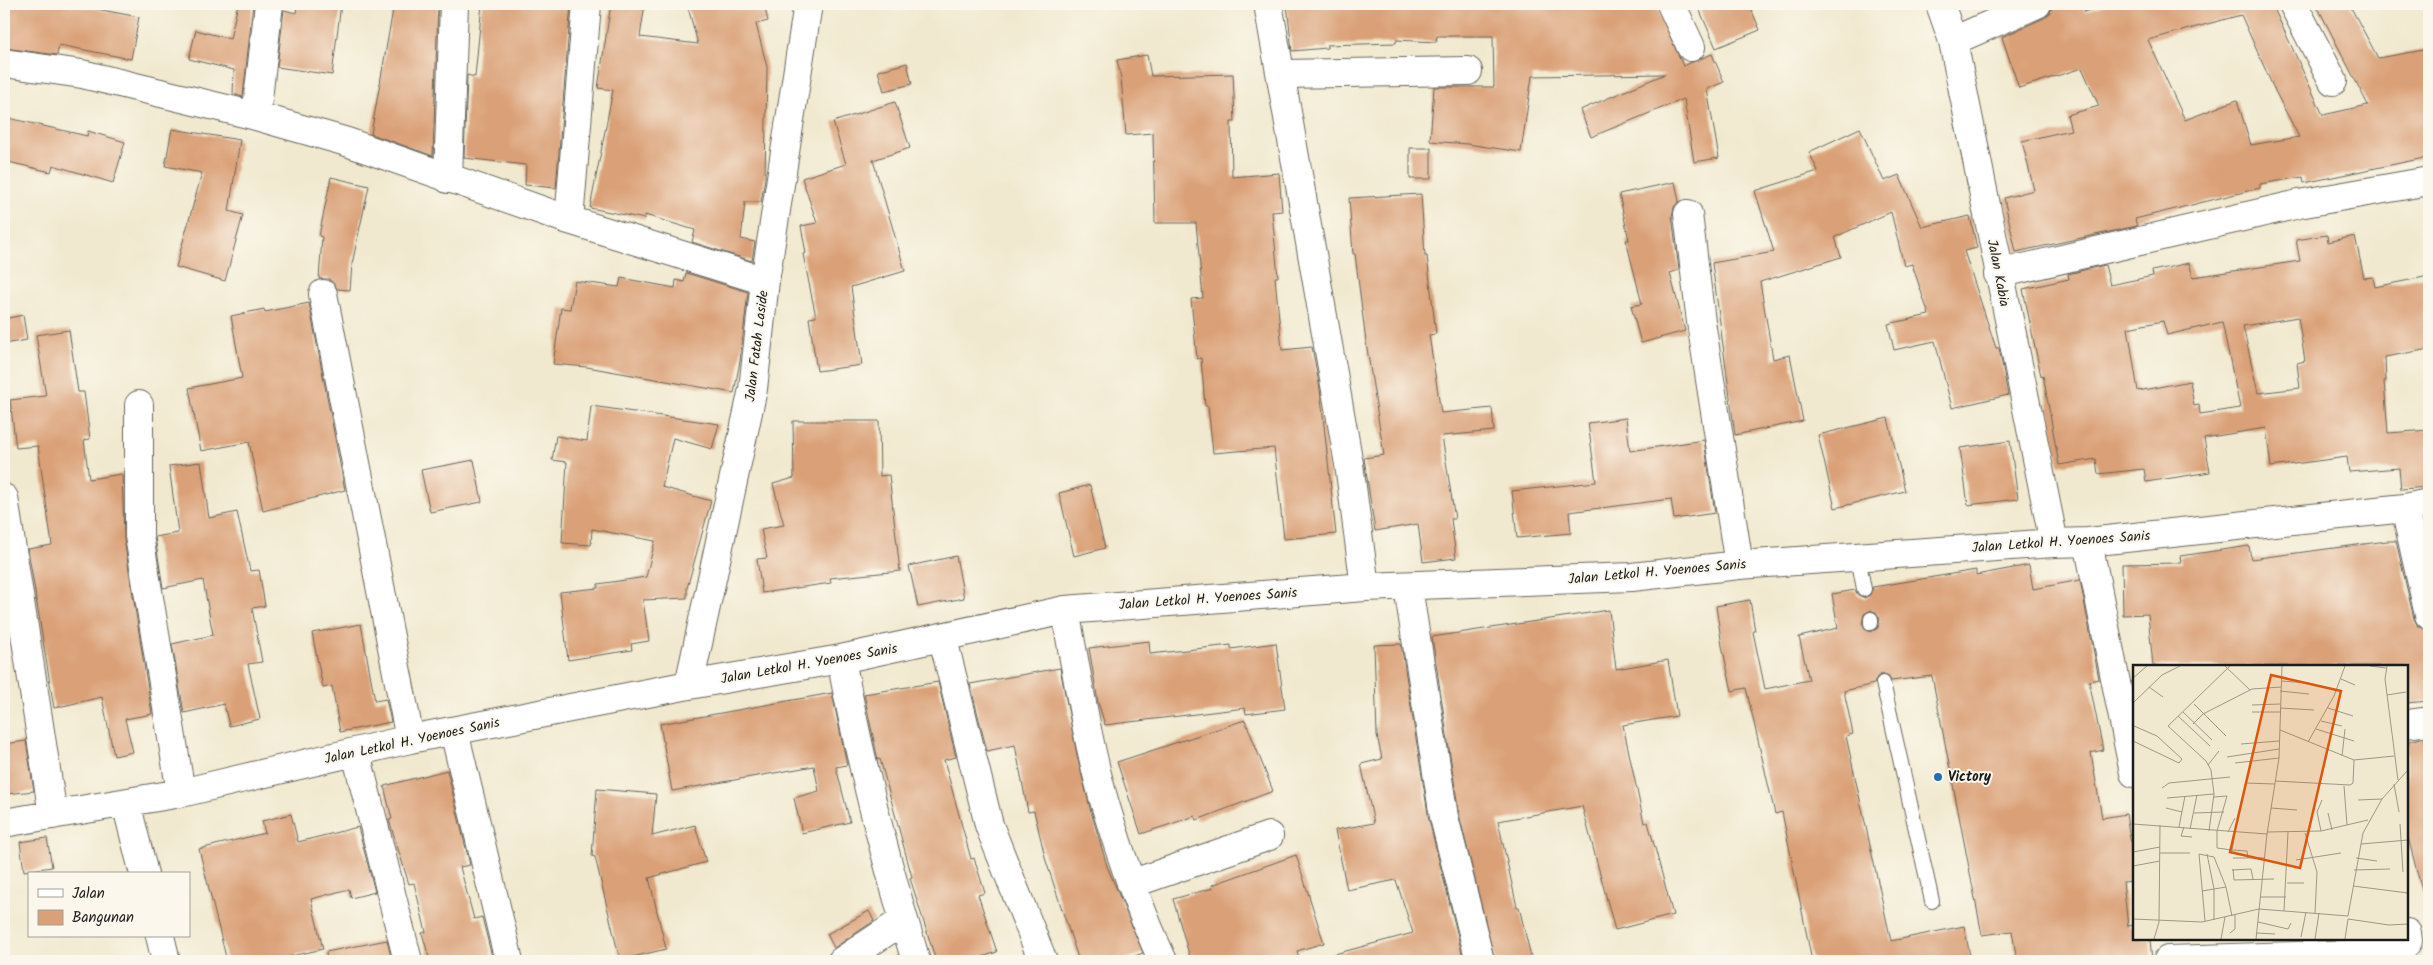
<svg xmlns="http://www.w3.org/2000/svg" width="2433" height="965" font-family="Kalam,sans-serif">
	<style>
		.building { fill: #daa077; fill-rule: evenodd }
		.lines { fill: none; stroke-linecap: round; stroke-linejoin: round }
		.lane-casing { stroke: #67645b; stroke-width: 16 }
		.street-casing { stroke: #67645b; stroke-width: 30 }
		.lane { stroke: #fff; stroke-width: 14 }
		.street { stroke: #fff; stroke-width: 28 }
		.poi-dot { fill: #1f6fb2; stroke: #fbf7ec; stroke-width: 2 }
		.labels { text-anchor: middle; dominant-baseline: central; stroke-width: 4; stroke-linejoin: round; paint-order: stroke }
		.street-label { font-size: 14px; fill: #1c1c1c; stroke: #fbf7ec }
		.poi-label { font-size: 14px; font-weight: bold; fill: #1c1c1c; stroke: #fbf7ec; text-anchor: start }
		.inset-road { fill: none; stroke: #9c9787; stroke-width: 1 }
		.view { fill: #de560d; fill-opacity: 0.15; stroke: #de560d; stroke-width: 2.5 }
		.inset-edge { fill: none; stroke: #1c1c1c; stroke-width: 2.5 }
	</style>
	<rect width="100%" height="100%" fill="#fbf7ec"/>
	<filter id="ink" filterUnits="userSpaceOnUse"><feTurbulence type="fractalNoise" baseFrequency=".02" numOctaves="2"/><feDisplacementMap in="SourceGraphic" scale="10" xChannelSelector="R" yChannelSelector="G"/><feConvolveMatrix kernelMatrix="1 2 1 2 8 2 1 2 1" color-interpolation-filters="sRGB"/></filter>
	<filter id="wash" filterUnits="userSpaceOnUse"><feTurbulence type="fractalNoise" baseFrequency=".0096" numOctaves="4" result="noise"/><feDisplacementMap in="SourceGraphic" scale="20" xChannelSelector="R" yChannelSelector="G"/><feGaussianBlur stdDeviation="1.12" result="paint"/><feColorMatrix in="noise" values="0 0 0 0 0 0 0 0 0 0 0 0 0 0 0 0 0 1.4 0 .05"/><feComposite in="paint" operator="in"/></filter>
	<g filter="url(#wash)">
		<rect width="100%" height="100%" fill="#f1e9cf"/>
		<g id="blocks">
			<path class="building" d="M 10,4 L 70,4 L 139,17 L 131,59 L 59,45 L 57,55 L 4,48 L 4,22 Z
				M 238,4 L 253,4 L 243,97 L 233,94 L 234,70 L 189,59 L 196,30 L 230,39 Z
				M 297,4 L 341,4 L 332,75 L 277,67 L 284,10 L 296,13 Z
				M 394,4 L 438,4 L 433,156 L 371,134 Z
				M 482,4 L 571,4 L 556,188 L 525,185 L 526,165 L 464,158 L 467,75 L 475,77 Z
				M 611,4 L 645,4 L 640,37 L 698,44 L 687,4 L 764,4 L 768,21 L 756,24 L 767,67 L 765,178 L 761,202 L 745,202 L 741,239 L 755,242 L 752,261 L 692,242 L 695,230 L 645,215 L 645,219 L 590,208 L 613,90 L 598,88 Z
				M 1287,4 L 1656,4 L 1683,66 L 1712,54 L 1724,82 L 1707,89 L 1719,158 L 1694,162 L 1684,99 L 1591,137 L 1580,110 L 1665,74 L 1532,76 L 1521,152 L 1467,144 L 1430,141 L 1434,87 L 1494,87 L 1493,36 L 1437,36 L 1436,42 L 1396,40 L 1396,43 L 1327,45 L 1327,48 L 1292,51 Z
				M 1697,4 L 1749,4 L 1760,30 L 1716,48 Z
				M 2052,4 L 2084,4 L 2085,12 L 2109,4 L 2272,4 L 2323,115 L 2368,105 L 2316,4 L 2349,4 L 2378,58 L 2429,49 L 2429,157 L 2304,183 L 2303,177 L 2260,184 L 2260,188 L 2135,219 L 2137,226 L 2016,252 L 2004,198 L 2034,190 L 2022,141 L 2071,130 L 2067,115 L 2099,106 L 2082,68 L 2019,88 L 2002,37 L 2044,18 L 2050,13 ZM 2241,15 L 2274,89 L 2299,137 L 2251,145 L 2237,100 L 2185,120 L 2148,40 Z
				M 1147,55 L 1151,76 L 1233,74 L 1235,122 L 1231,122 L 1232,177 L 1279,173 L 1282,211 L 1272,212 L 1278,277 L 1275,277 L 1282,350 L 1312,347 L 1320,389 L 1336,534 L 1284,539 L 1274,448 L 1213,453 L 1208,406 L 1205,406 L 1201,358 L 1197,359 L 1191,299 L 1203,298 L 1196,223 L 1155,223 L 1153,133 L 1126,135 L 1121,78 L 1117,60 Z
				M 907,63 L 912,84 L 884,91 L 878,71 Z
				M 895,102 L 910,148 L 873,160 L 905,271 L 851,287 L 862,365 L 817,371 L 809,318 L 816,317 L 803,254 L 806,253 L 801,226 L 817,223 L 802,178 L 846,164 L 833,122 Z
				M 4,117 L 87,136 L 88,131 L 125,142 L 113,183 L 53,165 L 51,172 L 4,161 Z
				M 1860,128 L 1884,181 L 1899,175 L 1922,227 L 1970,216 L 1977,248 L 1964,251 L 1996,348 L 1999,348 L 2008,395 L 1952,408 L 1935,341 L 1894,350 L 1888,324 L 1929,315 L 1912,264 L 1904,266 L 1891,212 L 1835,237 L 1841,257 L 1760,282 L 1773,359 L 1790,355 L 1803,421 L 1735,435 L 1712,263 L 1774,252 L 1755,191 L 1818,171 L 1809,152 Z
				M 172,129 L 240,140 L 229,211 L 243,215 L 225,281 L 176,267 L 202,173 L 165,166 Z
				M 1410,148 L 1431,148 L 1431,179 L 1410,179 Z
				M 331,177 L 369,186 L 352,264 L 350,290 L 337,289 L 329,279 L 319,279 L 322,237 L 319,236 Z
				M 1675,182 L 1679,201 L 1674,207 L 1672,216 L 1679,270 L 1670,273 L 1685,331 L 1641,343 L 1631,306 L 1642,304 L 1626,240 L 1629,240 L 1619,194 Z
				M 1421,194 L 1425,256 L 1427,256 L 1436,334 L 1429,335 L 1441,413 L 1492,408 L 1494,431 L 1442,436 L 1455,519 L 1451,519 L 1456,558 L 1423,562 L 1418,524 L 1375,531 L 1364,458 L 1384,455 L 1366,342 L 1355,254 L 1353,254 L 1349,198 Z
				M 2327,235 L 2328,242 L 2355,236 L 2364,278 L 2373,277 L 2375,287 L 2429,276 L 2429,349 L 2385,357 L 2386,381 L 2384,381 L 2388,433 L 2429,430 L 2429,487 L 2401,489 L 2399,468 L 2349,472 L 2347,457 L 2271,467 L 2266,428 L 2204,438 L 2210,472 L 2146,482 L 2144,469 L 2098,474 L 2096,459 L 2059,465 L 2043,375 L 2041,376 L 2023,289 L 2069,279 L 2068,274 L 2105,265 L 2110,285 L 2153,276 L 2152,271 L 2189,263 L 2193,277 L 2300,261 L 2296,240 ZM 2298,317 L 2305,361 L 2297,363 L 2300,388 L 2258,393 L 2243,326 ZM 2163,321 L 2167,335 L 2222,322 L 2240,408 L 2200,414 L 2199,405 L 2194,406 L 2190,381 L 2138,391 L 2128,328 Z
				M 686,273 L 748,292 L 740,361 L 734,393 L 587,367 L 553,364 L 561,308 L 570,309 L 575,281 L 619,287 L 621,278 L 675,288 L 676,280 L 684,282 Z
				M 309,303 L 345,490 L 263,511 L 249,442 L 201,451 L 189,388 L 242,378 L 231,316 L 264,309 L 265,312 Z
				M 23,315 L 27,340 L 4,344 L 4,319 Z
				M 69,330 L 78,392 L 84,392 L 90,439 L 84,440 L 89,479 L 122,474 L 124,539 L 152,714 L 125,719 L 133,752 L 114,756 L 102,697 L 54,708 L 28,549 L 52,545 L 38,446 L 16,448 L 10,400 L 46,396 L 36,335 Z
				M 591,406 L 719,424 L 712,449 L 673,438 L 662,487 L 711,501 L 687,588 L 687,598 L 643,600 L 649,641 L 631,644 L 632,650 L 568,660 L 560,592 L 598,588 L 598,584 L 646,577 L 655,541 L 592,529 L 591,545 L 562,543 L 567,462 L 552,460 L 556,436 L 587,441 Z
				M 1626,418 L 1630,451 L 1704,440 L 1715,513 L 1674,519 L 1671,499 L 1569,512 L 1571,533 L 1517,538 L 1512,491 L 1596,482 L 1588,423 Z
				M 1888,418 L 1905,491 L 1835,508 L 1818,435 Z
				M 793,421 L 879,421 L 880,476 L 889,475 L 900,571 L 830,578 L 831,583 L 762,593 L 757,559 L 767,558 L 761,529 L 784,525 L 773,484 L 794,478 Z
				M 2010,441 L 2018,499 L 1968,505 L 1960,448 Z
				M 474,460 L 482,502 L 430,512 L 421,470 Z
				M 201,462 L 209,518 L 237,512 L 250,571 L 259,570 L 265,606 L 252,608 L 262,662 L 248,664 L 260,719 L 229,726 L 224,704 L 184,713 L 172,644 L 213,635 L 203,580 L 163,588 L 155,537 L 178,533 L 169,466 Z
				M 1090,485 L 1105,548 L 1074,556 L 1059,493 Z
				M 2387,541 L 2396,541 L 2414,619 L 2418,626 L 2429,630 L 2429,701 L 2407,703 L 2407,666 L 2153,666 L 2148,614 L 2123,615 L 2122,564 L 2181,563 L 2180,556 L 2249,546 L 2251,559 Z
				M 956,556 L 964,598 L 918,607 L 909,566 Z
				M 2029,565 L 2033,589 L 2080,580 L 2099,679 L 2089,681 L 2103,750 L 2091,753 L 2102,818 L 2126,814 L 2134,862 L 2134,881 L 2123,882 L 2128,926 L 2134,925 L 2134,939 L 2150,939 L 2152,961 L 2017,961 L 2012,931 L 1982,935 L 1932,676 L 1891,681 L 1889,677 L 1882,674 L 1877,677 L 1874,684 L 1844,691 L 1853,734 L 1846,736 L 1891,941 L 1964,926 L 1971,961 L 1812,961 L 1782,812 L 1775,814 L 1746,688 L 1732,691 L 1722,646 L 1716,606 L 1750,600 L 1755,631 L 1753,632 L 1765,689 L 1809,680 L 1799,637 L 1838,628 L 1832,594 L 1855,590 L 1858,595 L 1865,598 L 1870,595 L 1873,587 L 1976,570 L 1976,575 ZM 1871,610 L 1876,612 L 1880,619 L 1878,628 L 1871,632 L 1866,630 L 1862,623 L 1864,614 Z
				M 1609,610 L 1616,669 L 1668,660 L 1677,716 L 1623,725 L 1644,823 L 1648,822 L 1673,915 L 1615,930 L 1582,806 L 1498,821 L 1517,907 L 1519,907 L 1532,961 L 1495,961 L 1459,814 L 1432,637 Z
				M 361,624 L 375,701 L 386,699 L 391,722 L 340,732 L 332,686 L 323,688 L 312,633 Z
				M 1149,641 L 1150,654 L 1231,645 L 1231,649 L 1276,643 L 1285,709 L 1246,714 L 1245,708 L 1105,725 L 1098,702 L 1089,648 Z
				M 1401,644 L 1429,820 L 1464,961 L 1332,961 L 1331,955 L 1413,933 L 1396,880 L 1347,890 L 1335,830 L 1374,823 L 1361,764 L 1382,759 L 1377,735 L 1374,645 Z
				M 1060,668 L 1078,760 L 1090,808 L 1107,866 L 1143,953 L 1121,961 L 1079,961 L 1046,861 L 1034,811 L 1028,812 L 1015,745 L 987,751 L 970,684 Z
				M 938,682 L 956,757 L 944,760 L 971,859 L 974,858 L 985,893 L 978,895 L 997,952 L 970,961 L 936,961 L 910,878 L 912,877 L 880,759 L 878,760 L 864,694 Z
				M 832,693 L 847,765 L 836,767 L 850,822 L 802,833 L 794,798 L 819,791 L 814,766 L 672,791 L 660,724 Z
				M 1245,720 L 1273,791 L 1197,820 L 1195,816 L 1141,834 L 1117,762 Z
				M 2424,737 L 2429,757 L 2429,894 L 2423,894 L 2407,834 L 2407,742 Z
				M 26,741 L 34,791 L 7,794 L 4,744 Z
				M 447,770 L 470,865 L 460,867 L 474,919 L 482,917 L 493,961 L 430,961 L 422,933 L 426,932 L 414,883 L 409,884 L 389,820 L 392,819 L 384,786 Z
				M 597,789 L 656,794 L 652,836 L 695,825 L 706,862 L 649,878 L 666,949 L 620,960 L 595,857 L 592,856 Z
				M 291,814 L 298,842 L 358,827 L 375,892 L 351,898 L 349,889 L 311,899 L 323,949 L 287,957 L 288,961 L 227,961 L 199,849 L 265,833 L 262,821 Z
				M 47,838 L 52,867 L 24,871 L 20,842 Z
				M 1296,855 L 1324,943 L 1297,951 L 1300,961 L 1191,961 L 1173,899 L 1213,888 L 1212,885 Z
				M 869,911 L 874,921 L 834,948 L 827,934 Z
				M 387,940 L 392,961 L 327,961 L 326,952 Z"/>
		</g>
	</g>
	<g filter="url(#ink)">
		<use href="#blocks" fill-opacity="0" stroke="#67645b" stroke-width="1"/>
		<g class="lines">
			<g class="lane-casing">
				<path id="lane" d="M 1858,557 L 1864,589
					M 1871,619 L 1871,623
					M 1883,683 L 1932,901"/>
			</g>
			<g class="street-casing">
				<path id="street" d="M 1268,4 L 1349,464 L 1365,587
					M 1671,4 L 1691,47
					M 1940,4 L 1953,41 L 2054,543
					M 2293,4 L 2333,81
					M 1953,41 L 2037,4
					M 4,63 L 82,74 L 256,116 L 347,142 L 569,220 L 765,281
					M 1281,74 L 1468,71
					M 256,116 L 269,4
					M 448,179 L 454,4
					M 1688,214 L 1701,322 L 1739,565
					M 569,220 L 587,4
					M 1998,274 L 2299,204 L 2429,181
					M 323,294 L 410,739
					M 139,405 L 139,536 L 181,793
					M 4,498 L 53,815
					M 2405,508 L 2429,615
					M 2088,542 L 2134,773
					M 1408,587 L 1444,817 L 1480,961
					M 1065,610 C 1077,673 1087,742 1105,804 C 1121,857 1140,911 1163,961
					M 943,639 L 989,825 L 1043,961
					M 841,659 C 860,762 886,862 916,961
					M 689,685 L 753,389 L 765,281 L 808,4
					M 2407,724 L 2429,721
					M 454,731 L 509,961
					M 356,753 L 408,961
					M 126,803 L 144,874
					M 4,823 L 181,793 L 410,739 L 689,685 L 841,659 L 1065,610 L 1365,587 L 1632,577 L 1739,565 L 2054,543 L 2088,542 L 2405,508 L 2429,503
					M 1131,884 L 1269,836
					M 160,936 L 166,961
					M 2168,960 L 2391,953 L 2402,949 L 2408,941 L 2407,933
					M 842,961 L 904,920"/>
			</g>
			<use href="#lane" class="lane"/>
			<use href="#street" class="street"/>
		</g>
	</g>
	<circle class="poi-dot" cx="1938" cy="777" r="5"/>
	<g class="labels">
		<g class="street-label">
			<text transform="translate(1998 273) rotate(79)">Jalan Kabia</text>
			<text transform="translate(757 346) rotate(-83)">Jalan Fatah Laside</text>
			<text transform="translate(2061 542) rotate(-4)">Jalan Letkol H. Yoenoes Sanis</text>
			<text transform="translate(1657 572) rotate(-5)">Jalan Letkol H. Yoenoes Sanis</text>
			<text transform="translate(1208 599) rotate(-4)">Jalan Letkol H. Yoenoes Sanis</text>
			<text transform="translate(809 664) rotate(-10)">Jalan Letkol H. Yoenoes Sanis</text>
			<text transform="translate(412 741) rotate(-12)">Jalan Letkol H. Yoenoes Sanis</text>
		</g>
		<g class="poi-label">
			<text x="1948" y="777">Victory</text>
		</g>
	</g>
	<g transform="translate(2133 665)">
		<rect width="275" height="275" fill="#f1e9cf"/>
		<path class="inset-road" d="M 92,1 L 117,25M 237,1 L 253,3M 254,1 L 252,14 L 265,115M 0,13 L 14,1M 208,14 L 222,20M 148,16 L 176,18M 16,22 L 30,32M 147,26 L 176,29M 254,30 L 273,27M 0,38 L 29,10 L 47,1M 61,39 L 93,71M 119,40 L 147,39M 147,43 L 181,45M 195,43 L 220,51M 50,47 L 79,75M 119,47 L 147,47M 45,51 L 77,81M 188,56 L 209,61M 60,59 L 70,49 L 119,24 L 148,22M 183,64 L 221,76M 147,65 L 221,95 L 261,91M 0,76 L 46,98 L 49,94 L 24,71 L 1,61M 175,77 L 201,31 L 212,1M 108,79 L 146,76M 209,91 L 212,64M 94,92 L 146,84M 102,98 L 146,93M 75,100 L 86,86M 142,116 L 217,120 L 220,118 L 221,95M 112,118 L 142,119M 261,119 L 266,147M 211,121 L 214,160M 29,123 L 36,118 L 97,112M 81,132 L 94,131 L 84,166 L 84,183 L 99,185M 34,133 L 81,129M 225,135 L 249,134M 33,143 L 49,147M 138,143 L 164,145M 61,148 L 91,147M 195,148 L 199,165M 0,159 L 134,169M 267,159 L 270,207M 46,162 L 52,131M 51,162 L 48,171 L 59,172M 57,164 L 64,130M 76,166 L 81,129 L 78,105 L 73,96 L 35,61 L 97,1M 188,166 L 184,147 L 189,135M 95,167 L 102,153M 134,167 L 188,166 L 235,155M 102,168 L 99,185 L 114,186 L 115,193M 172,168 L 184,207 L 182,248M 228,179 L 275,175M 0,187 L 27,182M 27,188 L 57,188M 74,189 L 81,224 L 81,255M 100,193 L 131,193M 223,193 L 244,196M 163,195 L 208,188M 0,201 L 27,196M 100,204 L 101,215 L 141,214M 99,205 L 118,204 L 120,214M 221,205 L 257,204M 154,218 L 171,218M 220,221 L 275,228M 69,226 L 93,222M 127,232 L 153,232M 151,246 L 155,167M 0,254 L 69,257 L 126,244 L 215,251 L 230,168 L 249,134 L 275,105M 215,254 L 256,260 L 275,259M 72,256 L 66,189 L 81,192 L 93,222 L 99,251M 125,257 L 155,264 L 158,258M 97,268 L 102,264 L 102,250M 124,268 L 142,269M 168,272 L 173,247M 21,274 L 26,257 L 27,160M 88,274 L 92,252M 123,274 L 134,169 L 146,93 L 149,1M 182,274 L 186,248M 212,274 L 215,254"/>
		<path class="view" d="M 138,10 L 208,26 L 167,203 L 97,187 Z"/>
		<rect width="275" height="275" class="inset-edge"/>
	</g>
	<rect width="2433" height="965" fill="none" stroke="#fbf7ec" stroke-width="20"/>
	<rect x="28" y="872" width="162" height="65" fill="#fbf7ec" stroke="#a29f99"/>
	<rect x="38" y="889" width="25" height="8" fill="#ffffff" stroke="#a29f99"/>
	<text x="72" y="898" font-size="15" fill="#1c1c1c">Jalan</text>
	<rect x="38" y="910" width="25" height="15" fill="#daa077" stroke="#a29f99"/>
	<text x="72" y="922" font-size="15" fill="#1c1c1c">Bangunan</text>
</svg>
